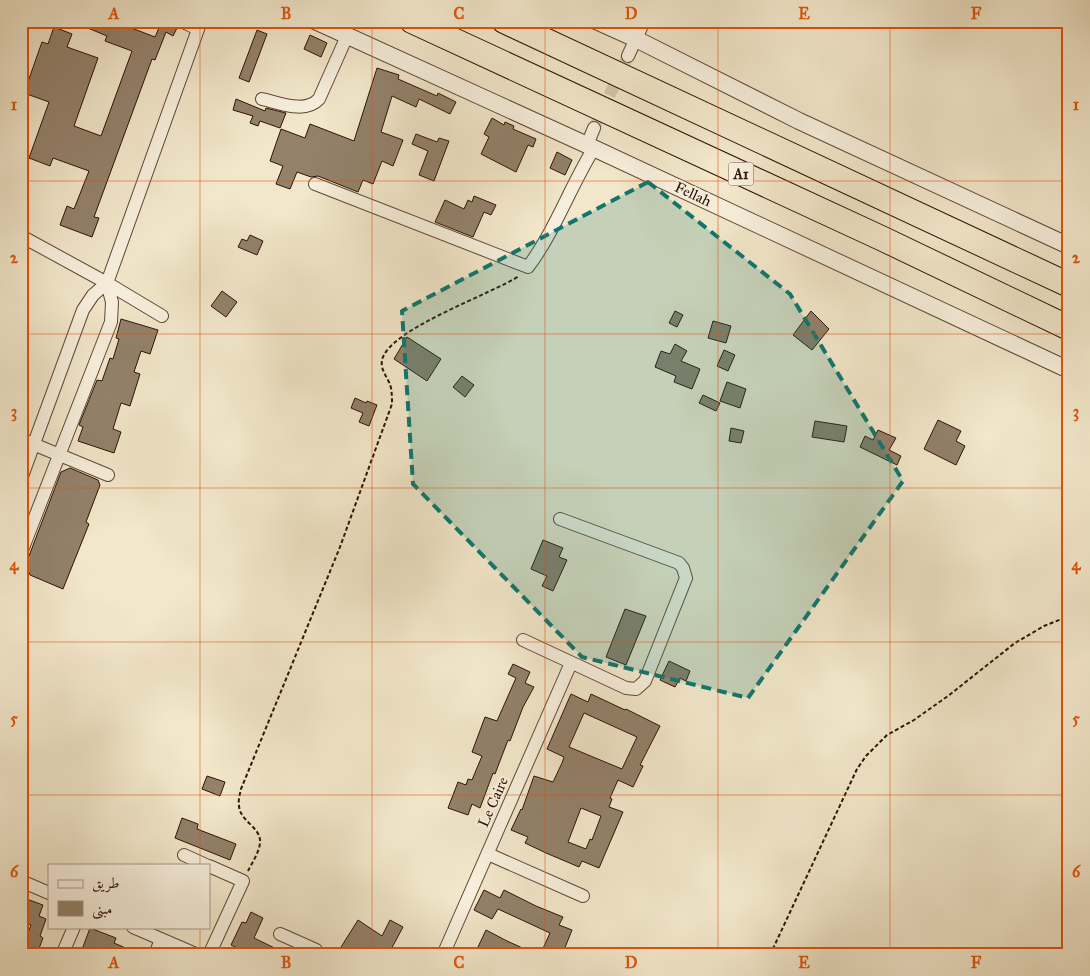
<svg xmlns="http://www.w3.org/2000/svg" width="1090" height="976" font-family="'IM FELL Great Primer',Amiri,serif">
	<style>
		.building { fill: #93816b; stroke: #2d1205; fill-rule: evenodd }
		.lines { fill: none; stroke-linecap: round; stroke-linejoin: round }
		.minor-tunnel { stroke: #d4c7ac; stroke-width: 12; stroke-dasharray: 12 6; stroke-linecap: butt }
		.minor-casing { stroke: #5e4736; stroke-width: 14 }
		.tertiary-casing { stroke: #5e4736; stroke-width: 18 }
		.motorway-casing { stroke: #2d1205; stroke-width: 26 }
		.path { stroke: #2d1205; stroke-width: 2; stroke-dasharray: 4 2.5; stroke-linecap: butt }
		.minor { stroke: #f7efdd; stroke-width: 12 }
		.tertiary { stroke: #f7efdd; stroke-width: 16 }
		.motorway { stroke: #f2e7ca; stroke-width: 24 }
		.marked { fill: #0f766e; fill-opacity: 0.2; stroke: #0f766e; stroke-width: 4; stroke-dasharray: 10 6; stroke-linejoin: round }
		.grid { fill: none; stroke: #df550c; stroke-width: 1; stroke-opacity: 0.55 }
		.labels { text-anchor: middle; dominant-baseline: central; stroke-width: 4.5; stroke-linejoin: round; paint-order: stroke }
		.shield { fill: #f7efdd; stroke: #6a5446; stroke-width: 1 }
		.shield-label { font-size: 14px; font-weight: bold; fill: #2d1205 }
		.street-label { font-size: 15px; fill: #2d1205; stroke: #f7efdd }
		.neatline { fill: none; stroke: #df550c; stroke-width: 2 }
		.grid-label { font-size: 16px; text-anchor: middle; font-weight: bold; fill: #df550c }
	</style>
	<rect width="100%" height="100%" fill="#f2e7ca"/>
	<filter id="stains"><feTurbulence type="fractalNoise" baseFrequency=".004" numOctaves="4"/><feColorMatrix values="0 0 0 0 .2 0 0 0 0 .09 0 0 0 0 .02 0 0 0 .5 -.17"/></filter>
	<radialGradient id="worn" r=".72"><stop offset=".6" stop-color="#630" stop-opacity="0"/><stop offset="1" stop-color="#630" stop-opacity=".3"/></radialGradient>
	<path class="building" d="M 21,21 L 32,21 L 21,46 Z
		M 71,21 L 113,21 L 155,37 L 162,21 L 170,21 L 169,23 L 177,28 L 173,36 L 166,32 L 155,60 L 152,59 L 94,217 L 99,218 L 92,237 L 60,225 L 67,206 L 74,209 L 89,171 L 53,158 L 50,166 L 29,158 L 49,102 L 24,93 L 42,42 L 48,44 L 54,27 L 72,34 L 67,47 L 98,58 L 74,126 L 101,136 L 132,51 L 105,41 L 107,36 Z
		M 257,30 L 267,34 L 249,82 L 239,78 Z
		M 310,35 L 327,43 L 321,57 L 304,49 Z
		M 377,68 L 399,75 L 398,79 L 437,96 L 438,93 L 456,102 L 450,114 L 419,99 L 416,107 L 392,96 L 381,132 L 403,140 L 393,166 L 382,161 L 373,184 L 363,180 L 358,192 L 318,176 L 311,177 L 297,172 L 290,189 L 276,184 L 283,166 L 270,161 L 281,129 L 305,138 L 310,124 L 354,141 Z
		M 236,99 L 265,111 L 266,108 L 286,113 L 280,128 L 260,121 L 258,126 L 250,123 L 253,116 L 233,110 Z
		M 492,118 L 504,125 L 505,122 L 514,126 L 513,129 L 536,139 L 533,147 L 528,145 L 516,172 L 481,154 L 489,137 L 484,134 Z
		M 416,134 L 437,142 L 439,138 L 449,141 L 434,181 L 419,175 L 428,151 L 412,144 Z
		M 557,152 L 572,160 L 565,175 L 550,168 Z
		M 474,196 L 496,205 L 491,215 L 484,212 L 473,237 L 435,222 L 445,200 L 464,209 L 468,200 L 472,202 Z
		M 250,235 L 263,241 L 257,255 L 238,247 L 242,239 L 247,241 Z
		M 222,291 L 237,302 L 226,317 L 211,306 Z
		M 675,311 L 683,315 L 677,327 L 669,323 Z
		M 811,311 L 829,329 L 812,350 L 793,335 Z
		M 121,319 L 158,330 L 150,354 L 141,351 L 134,372 L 140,374 L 130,406 L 121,403 L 113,429 L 121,432 L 114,453 L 78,441 L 83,427 L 79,425 L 97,380 L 102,381 L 110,358 L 113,359 L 119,339 L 116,338 Z
		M 713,321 L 731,326 L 726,343 L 708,338 Z
		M 407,337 L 441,359 L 427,381 L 394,359 Z
		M 675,344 L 687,351 L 681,361 L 700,369 L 692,389 L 674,382 L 676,376 L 655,367 L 661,351 L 670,354 Z
		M 724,350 L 735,355 L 728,371 L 717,366 Z
		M 462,376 L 474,385 L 465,397 L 453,387 Z
		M 727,382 L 746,389 L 740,408 L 720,401 Z
		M 703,395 L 720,403 L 716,411 L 699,403 Z
		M 355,398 L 366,403 L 367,401 L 377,405 L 369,426 L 359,422 L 363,413 L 351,408 Z
		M 938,420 L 961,431 L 956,441 L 965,446 L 956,465 L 924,449 Z
		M 815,421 L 847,426 L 844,442 L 812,437 Z
		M 731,428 L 744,431 L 741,443 L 729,441 Z
		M 878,430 L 896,438 L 889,450 L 901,456 L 897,465 L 860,447 L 865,436 L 873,440 Z
		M 70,468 L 98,480 L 100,485 L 86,522 L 89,524 L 63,589 L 30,575 L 24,561 L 29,556 L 61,472 Z
		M 543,540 L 563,548 L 559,557 L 567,560 L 553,591 L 542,586 L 547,576 L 531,569 Z
		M 625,609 L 646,616 L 626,665 L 606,657 Z
		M 669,661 L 690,671 L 686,681 L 680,678 L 675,687 L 660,680 Z
		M 513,664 L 530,672 L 525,683 L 534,687 L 523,707 L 510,741 L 508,740 L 495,774 L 493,773 L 480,808 L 472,804 L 468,815 L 448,808 L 458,782 L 466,785 L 468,779 L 472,780 L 482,756 L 472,752 L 485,717 L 497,721 L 516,678 L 508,674 Z
		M 571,694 L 588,702 L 591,694 L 625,710 L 626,709 L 660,726 L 640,765 L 643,766 L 633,787 L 618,780 L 610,798 L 612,799 L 609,807 L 623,812 L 599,868 L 582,861 L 579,867 L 546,853 L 525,843 L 528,837 L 511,830 L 521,809 L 522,810 L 534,776 L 553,782 L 562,763 L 564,757 L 547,749 ZM 584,713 L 637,737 L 622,769 L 569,747 ZM 581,808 L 601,816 L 592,840 L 590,839 L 586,849 L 568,842 Z
		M 207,776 L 225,782 L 220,796 L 202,789 Z
		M 182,818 L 198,824 L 197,829 L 236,844 L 230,860 L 175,838 Z
		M 484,890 L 500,898 L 504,890 L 536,906 L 563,917 L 559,925 L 572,930 L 562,955 L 540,955 L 550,933 L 498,909 L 492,919 L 474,910 Z
		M 21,897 L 43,905 L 39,916 L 46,919 L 40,936 L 43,938 L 38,951 L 23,945 L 31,925 L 21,921 Z
		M 251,912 L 263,918 L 254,938 L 289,955 L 251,955 L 231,945 L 242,922 L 246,923 Z
		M 358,920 L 382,936 L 390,920 L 403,927 L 388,955 L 336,955 Z
		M 90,928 L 116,938 L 114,943 L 142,955 L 107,955 L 99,952 L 98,955 L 80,955 Z
		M 486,930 L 507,941 L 538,955 L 495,955 L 478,947 Z"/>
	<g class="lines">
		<path class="minor-tunnel" d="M 594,128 L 628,56"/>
		<g class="minor-casing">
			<path id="minor" d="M 181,21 L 198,29
				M 628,56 L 644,21
				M 262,99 C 280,103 305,114 319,99 L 347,36
				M 587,145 L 594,128
				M 315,184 L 528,267 C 555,231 570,187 594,148
				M 21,236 L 107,283 L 162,316
				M 21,439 L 108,475
				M 21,479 L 83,310 L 93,295 L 107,283 L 201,21
				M 21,553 L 111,322 L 112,302 L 107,283
				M 523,640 L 626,688 L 636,689 L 645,681 L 686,578 L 683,568 L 679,563 L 560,519
				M 488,854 L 583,896
				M 184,855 L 206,865
				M 209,866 L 243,881 L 209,955
				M 21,881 L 49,893
				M 133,927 L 198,955
				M 280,934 L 316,950 L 313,955
				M 62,955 L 74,927
				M 155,955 L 161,939
				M 443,955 L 571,663"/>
		</g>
		<g class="tertiary-casing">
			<path id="tertiary" d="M 315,21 L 587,145 L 1069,370
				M 596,21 L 636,39 L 799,121 L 1069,246"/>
		</g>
		<g class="motorway-casing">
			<path id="motorway" d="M 412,21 L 881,238 L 1069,328
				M 504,21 L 1069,285"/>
		</g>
		<path class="path" d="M 1061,21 L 1069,26
			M 248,871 C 252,863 260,851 260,842 C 261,827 239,821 239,805 C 238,800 240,794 241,789 L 340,547 L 392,404 C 392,399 392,394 391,388 C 389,378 380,371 382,360 C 389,329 492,294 519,276
			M 770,955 L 857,769 L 866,756 L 887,735 L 914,720 L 948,696 L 1015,643 L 1044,626 L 1069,616"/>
		<use href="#minor" class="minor"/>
		<use href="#tertiary" class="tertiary"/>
		<use href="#motorway" class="motorway"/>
	</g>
	<path class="marked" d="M 648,182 L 790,294 L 903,481 L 748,698 L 582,657 L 413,484 L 402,311 Z"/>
	<path class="grid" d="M 200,21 L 200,865M 372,21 L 372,955M 545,21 L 545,955M 718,21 L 718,955M 890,21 L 890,955M 21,181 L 1069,181M 21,334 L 1069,334M 21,488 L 1069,488M 21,642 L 1069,642M 21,795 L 1069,795M 200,927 L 200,955"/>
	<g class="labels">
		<rect class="shield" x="728.5" y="162.5" width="25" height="23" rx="4"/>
		<g class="shield-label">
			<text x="741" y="174">A1</text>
		</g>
		<g class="street-label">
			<text transform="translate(693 194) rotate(25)">Fellah</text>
			<text transform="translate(493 802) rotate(-66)">Le Caire</text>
		</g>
	</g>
	<rect width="1090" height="976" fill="none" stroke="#f2e7ca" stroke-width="55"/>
	<rect x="48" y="864" width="162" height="65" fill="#f7efdd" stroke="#a69787"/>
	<rect x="58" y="880" width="25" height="8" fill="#f7efdd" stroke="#a69787"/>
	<text x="92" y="888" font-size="15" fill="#2d1205">طريق</text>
	<rect x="58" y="901" width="25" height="15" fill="#93816b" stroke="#a69787"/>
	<text x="92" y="914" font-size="15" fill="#2d1205">مبنى</text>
	<rect x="28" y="28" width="1034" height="920" class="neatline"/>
	<g class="grid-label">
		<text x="114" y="19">A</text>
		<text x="286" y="19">B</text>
		<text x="459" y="19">C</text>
		<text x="631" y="19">D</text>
		<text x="804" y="19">E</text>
		<text x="976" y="19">F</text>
		<text x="14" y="110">1</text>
		<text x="1076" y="110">1</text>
		<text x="14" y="263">2</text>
		<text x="1076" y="263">2</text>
		<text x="14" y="417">3</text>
		<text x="1076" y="417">3</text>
		<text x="14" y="570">4</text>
		<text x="1076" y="570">4</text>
		<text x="14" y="724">5</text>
		<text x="1076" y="724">5</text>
		<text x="14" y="877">6</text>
		<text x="1076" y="877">6</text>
		<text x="114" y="968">A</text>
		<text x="286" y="968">B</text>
		<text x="459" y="968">C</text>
		<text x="631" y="968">D</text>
		<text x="804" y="968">E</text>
		<text x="976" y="968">F</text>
	</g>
	<rect width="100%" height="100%" filter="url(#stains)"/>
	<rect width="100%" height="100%" fill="url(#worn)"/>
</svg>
